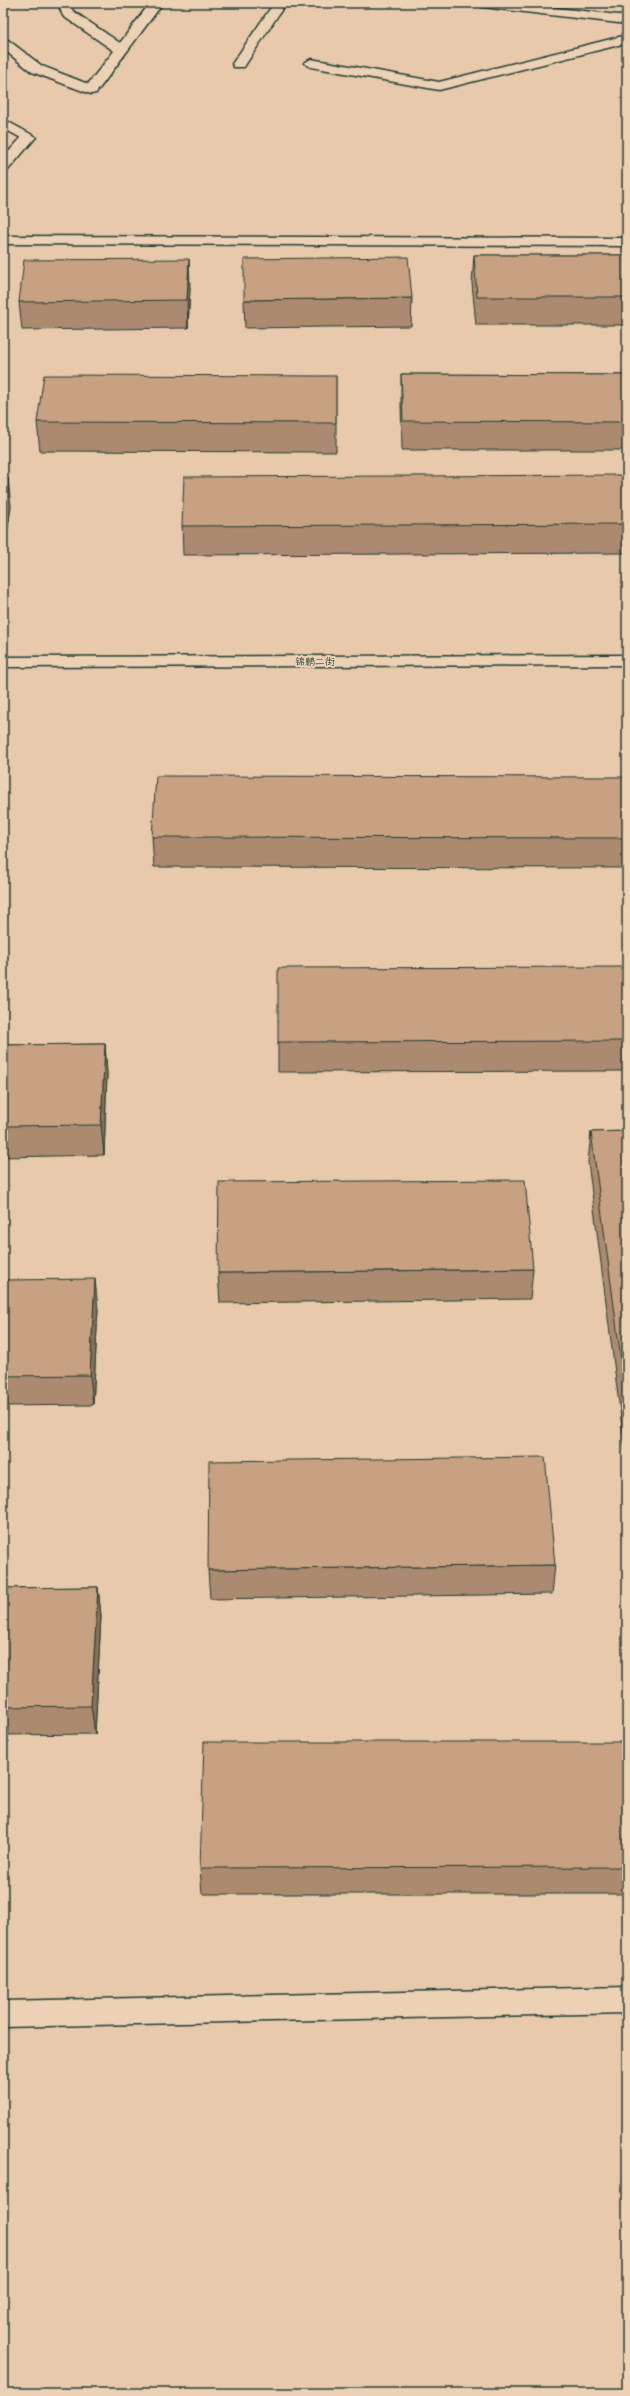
<svg xmlns="http://www.w3.org/2000/svg" width="630" height="2396" font-family="Mali,'LXGW WenKai TC',sans-serif">
	<style>
		.lines { fill: none; stroke-linecap: round; stroke-linejoin: round }
		.lane-casing { stroke: #1f3d34; stroke-width: 3 }
		.street-casing { stroke: #1f3d34; stroke-width: 3 }
		.secondary-casing { stroke: #1f3d34; stroke-width: 3 }
		.lane { fill: #ecd1b4; fill-rule: evenodd }
		.street { fill: #ecd1b4; fill-rule: evenodd }
		.secondary { fill: #ecd1b4; fill-rule: evenodd }
		.wall { fill: #ab8a6f; stroke: #1f3d34 }
		.shaded-wall { fill: #8b715a; stroke: #1f3d34 }
		.building { fill: #c7a181; stroke: #1f3d34 }
		.labels { text-anchor: middle; dominant-baseline: central; stroke-width: 4; stroke-linejoin: round; paint-order: stroke }
		.street-label { font-size: 10px; fill: #1f3d34; stroke: #ecd1b4 }
	</style>
	<rect width="100%" height="100%" fill="#e8c9ab"/>
	<filter id="ink" filterUnits="userSpaceOnUse"><feTurbulence type="fractalNoise" baseFrequency=".025" numOctaves="2"/><feDisplacementMap in="SourceGraphic" scale="8" xChannelSelector="R" yChannelSelector="G"/><feConvolveMatrix kernelMatrix="1 2 1 2 8 2 1 2 1" color-interpolation-filters="sRGB"/></filter>
	<g filter="url(#ink)">
		<g class="lines">
			<g class="lane-casing">
				<path id="lane" d="M 58,3 L 70,3 L 73,11 L 120,43 L 150,3 L 163,3 L 96,93 L 91,94 L 32,72 L 3,49 L 3,39 L 8,40 L 42,66 L 88,84 L 114,51 L 63,16 Z
					M 274,3 L 286,3 L 244,67 L 234,67 L 232,64 Z
					M 476,3 L 514,3 L 627,16 L 627,24 L 482,7 Z
					M 627,35 L 627,43 L 439,90 L 311,67 L 304,63 L 311,59 L 439,82 Z"/>
			</g>
			<g class="street-casing">
				<path id="street" d="M 3,119 L 36,137 L 8,170 L 3,171 L 3,158 L 21,138 L 3,128 Z
					M 627,1987 L 627,2013 L 3,2027 L 3,2001 Z"/>
			</g>
			<g class="secondary-casing">
				<path id="secondary" d="M 3,236 L 627,238 L 627,246 L 3,244 Z
					M 627,655 L 627,665 L 3,667 L 3,657 Z"/>
			</g>
			<use href="#lane" class="lane"/>
			<use href="#street" class="street"/>
			<use href="#secondary" class="secondary"/>
		</g>
		<path class="wall" d="M 582,3 L 627,3 L 627,8 Z
			M 474,255 L 627,255 L 627,325 L 476,325 L 472,283 Z
			M 190,287 L 188,328 L 22,330 L 19,302 Z
			M 412,298 L 411,326 L 245,328 L 244,300 Z
			M 401,374 L 627,375 L 627,450 L 402,450 L 401,403 Z
			M 336,376 L 336,452 L 40,451 L 37,422 Z
			M 627,475 L 627,553 L 183,555 L 182,526 Z
			M 3,478 L 11,506 L 4,555 L 3,555 Z
			M 627,777 L 627,868 L 154,867 L 152,837 Z
			M 627,967 L 627,1071 L 278,1072 L 278,1042 Z
			M 105,1044 L 107,1074 L 104,1155 L 3,1157 L 3,1045 Z
			M 627,1131 L 627,1466 L 588,1162 L 591,1132 Z
			M 533,1269 L 530,1299 L 220,1303 L 218,1273 Z
			M 3,1280 L 98,1309 L 93,1405 L 3,1406 Z
			M 555,1565 L 552,1594 L 210,1599 L 208,1570 Z
			M 98,1587 L 101,1616 L 95,1734 L 3,1735 L 3,1588 Z
			M 627,1742 L 627,1894 L 202,1894 L 200,1868 Z"/>
		<path class="shaded-wall" d="M 189,259 L 190,287 L 188,328 L 187,300 Z
			M 8,478 L 11,506 L 4,555 L 3,542 L 3,514 Z
			M 105,1044 L 107,1074 L 104,1155 L 101,1125 Z
			M 95,1279 L 98,1309 L 93,1405 L 90,1375 Z
			M 98,1587 L 101,1616 L 95,1734 L 91,1706 Z"/>
		<path class="building" d="M 474,255 L 627,255 L 627,297 L 477,297 Z
			M 408,257 L 412,298 L 244,300 L 244,259 Z
			M 189,259 L 187,300 L 19,302 L 24,260 Z
			M 401,374 L 627,375 L 627,422 L 403,421 Z
			M 44,375 L 336,376 L 336,423 L 37,422 Z
			M 627,475 L 627,524 L 182,526 L 184,477 Z
			M 3,478 L 8,478 L 3,514 Z
			M 156,776 L 627,777 L 627,838 L 152,837 Z
			M 627,967 L 627,1041 L 278,1042 L 278,968 Z
			M 105,1044 L 101,1125 L 3,1126 L 3,1045 Z
			M 627,1131 L 627,1405 L 591,1132 Z
			M 525,1180 L 533,1269 L 218,1273 L 219,1182 Z
			M 95,1279 L 90,1375 L 3,1376 L 3,1280 Z
			M 545,1457 L 555,1565 L 208,1570 L 209,1461 Z
			M 98,1587 L 91,1706 L 3,1707 L 3,1588 Z
			M 204,1742 L 627,1742 L 627,1867 L 200,1868 Z"/>
	</g>
	<g class="labels">
		<g class="street-label">
			<text x="315" y="661">锦鹏二街</text>
		</g>
	</g>
	<rect width="630" height="2396" fill="none" stroke="#ecd1b4" stroke-width="16"/>
	<rect x="8" y="8" width="614" height="2380" fill="none" stroke="#1f3d34" stroke-width="1.5" filter="url(#ink)"/>
</svg>
